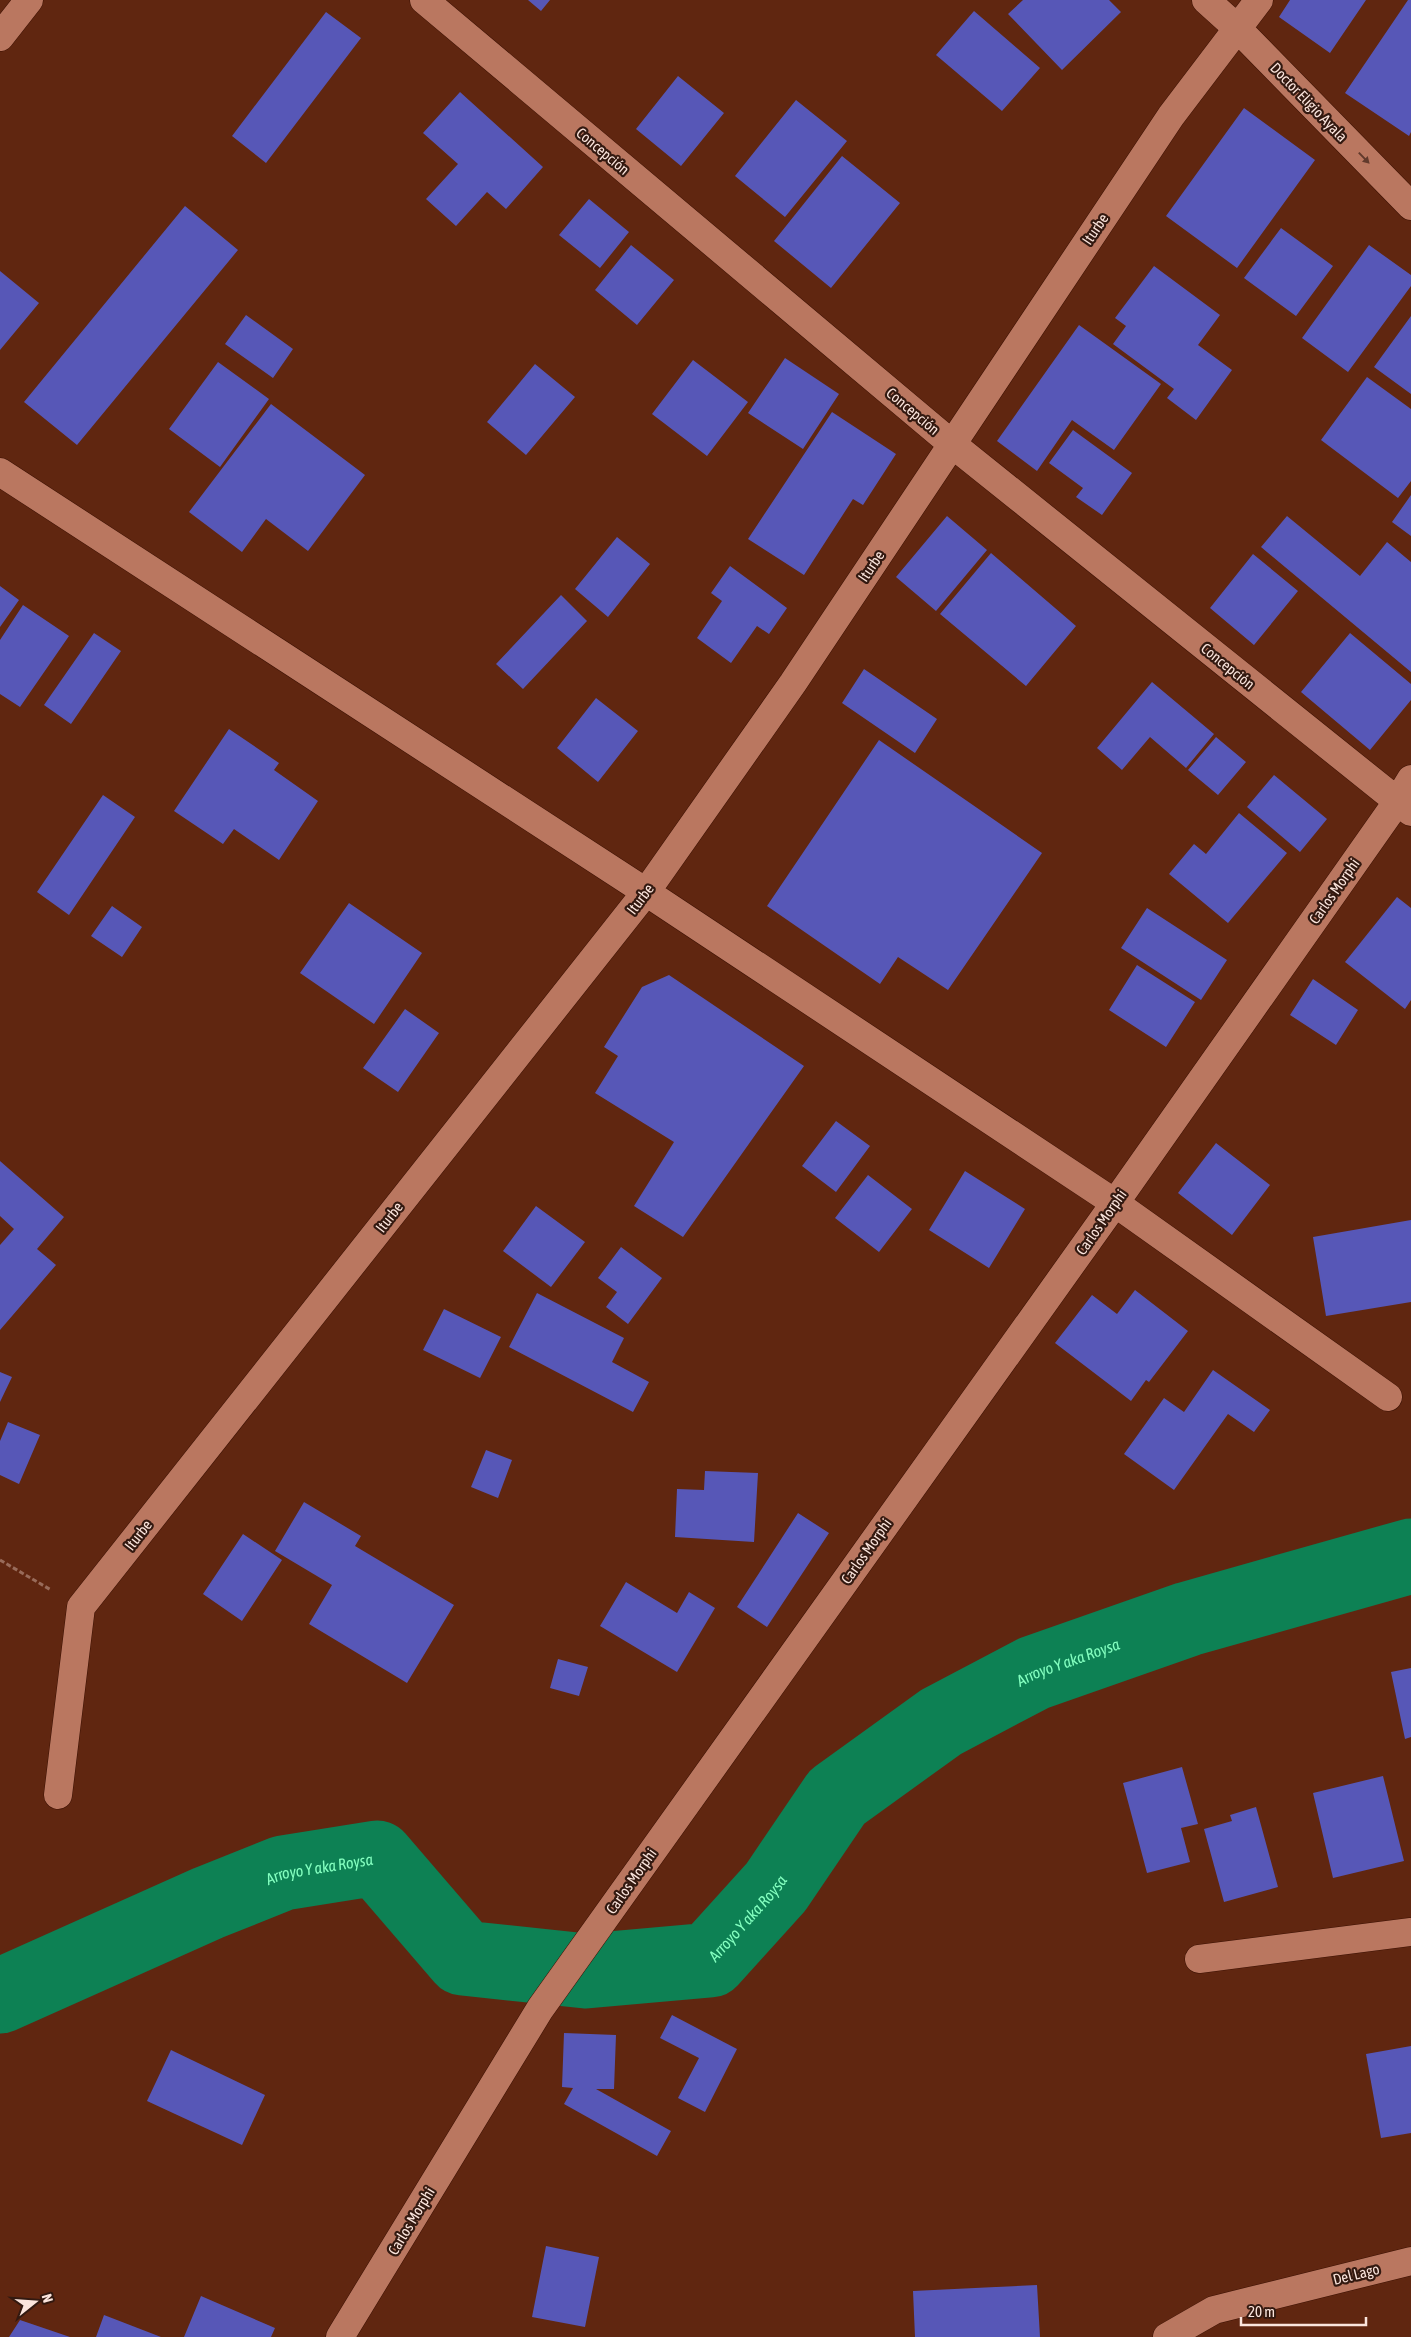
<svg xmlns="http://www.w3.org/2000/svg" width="1411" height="2337" font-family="'Asap Condensed',sans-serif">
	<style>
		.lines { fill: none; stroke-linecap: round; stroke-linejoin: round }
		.river { stroke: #0d8154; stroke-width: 75 }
		.building { fill: #5757b7 }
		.street-casing { stroke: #3c1103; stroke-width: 29 }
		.path { stroke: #986b5a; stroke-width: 3; stroke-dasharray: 5 2.5; stroke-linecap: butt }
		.street { stroke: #ba7760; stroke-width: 28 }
		.oneway { fill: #623a2c }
		.labels { text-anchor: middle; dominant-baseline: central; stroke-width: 4.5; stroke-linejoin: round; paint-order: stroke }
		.street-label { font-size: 15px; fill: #fbe5dd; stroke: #331910 }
		.water-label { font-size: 16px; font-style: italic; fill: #84ffc0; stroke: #331910 }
	</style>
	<rect width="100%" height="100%" fill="#602610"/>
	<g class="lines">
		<path class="river" id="s1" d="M 0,1996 L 208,1903 L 283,1873 L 377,1858 L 463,1958 L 586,1971 L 710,1960 L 776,1887 L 837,1797 L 941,1722 L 1034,1673 L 1188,1619 L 1411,1556"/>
	</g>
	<path class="building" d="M 528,0 L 550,0 L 541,11 Z
		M 1023,0 L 1109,0 L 1121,12 L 1062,70 L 1008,14 Z
		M 1290,0 L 1366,0 L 1330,53 L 1279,17 Z
		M 1408,0 L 1411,0 L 1411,132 L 1409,136 L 1345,93 Z
		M 974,11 L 1040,68 L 1002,111 L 936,55 Z
		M 326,12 L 361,38 L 266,163 L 232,136 Z
		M 678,76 L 724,113 L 681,166 L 636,129 Z
		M 460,92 L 543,167 L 506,209 L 487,192 L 456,226 L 426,199 L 458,164 L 423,133 Z
		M 796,100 L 847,141 L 785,217 L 735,176 Z
		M 1244,108 L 1315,160 L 1237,268 L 1166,216 Z
		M 842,156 L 900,203 L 831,288 L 774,241 Z
		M 589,199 L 629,232 L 600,268 L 559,235 Z
		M 185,206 L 238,250 L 77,445 L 24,402 Z
		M 1281,228 L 1333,266 L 1296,316 L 1244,278 Z
		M 631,245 L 674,280 L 637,325 L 595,290 Z
		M 1369,245 L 1411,275 L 1411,286 L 1348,372 L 1302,338 Z
		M 1154,266 L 1220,315 L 1198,345 L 1232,370 L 1196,420 L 1167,398 L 1174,389 L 1113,344 L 1126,326 L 1115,318 Z
		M 0,271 L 39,303 L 0,350 Z
		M 246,315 L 293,349 L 273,378 L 225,344 Z
		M 1411,316 L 1411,394 L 1374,367 Z
		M 1079,325 L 1161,384 L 1114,450 L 1072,420 L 1037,471 L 997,441 Z
		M 785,358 L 839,394 L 803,449 L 748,413 Z
		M 693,360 L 748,402 L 707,456 L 652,414 Z
		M 218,362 L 269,399 L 220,467 L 169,429 Z
		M 535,364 L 575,397 L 526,455 L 487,422 Z
		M 1367,377 L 1411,409 L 1411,481 L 1398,498 L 1321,440 Z
		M 271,404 L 365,475 L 308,551 L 266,519 L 242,552 L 189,512 Z
		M 832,412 L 896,454 L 863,505 L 853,499 L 804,575 L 748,539 Z
		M 1073,430 L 1132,473 L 1102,515 L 1076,497 L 1083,488 L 1049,463 Z
		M 1411,495 L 1411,536 L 1392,522 Z
		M 947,516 L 987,550 L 936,611 L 896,577 Z
		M 1287,516 L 1360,576 L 1387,542 L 1411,562 L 1411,672 L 1261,547 Z
		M 617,537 L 650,564 L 608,617 L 575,589 Z
		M 991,553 L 1076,626 L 1026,686 L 940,614 Z
		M 1253,554 L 1298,591 L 1254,645 L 1210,608 Z
		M 730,566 L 787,608 L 769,634 L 757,626 L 731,663 L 697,638 L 722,601 L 711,593 Z
		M 0,586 L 19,600 L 0,627 Z
		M 561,595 L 587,621 L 523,689 L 496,664 Z
		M 23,605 L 69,636 L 20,707 L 0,694 L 0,640 Z
		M 94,633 L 121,651 L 71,724 L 44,705 Z
		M 1350,633 L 1411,684 L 1411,700 L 1370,750 L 1301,692 Z
		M 864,669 L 937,719 L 915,753 L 842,703 Z
		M 1152,682 L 1214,734 L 1186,768 L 1150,737 L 1122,770 L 1097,748 Z
		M 596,698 L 638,731 L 598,782 L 557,748 Z
		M 229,729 L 279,763 L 274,770 L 318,801 L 279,860 L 234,829 L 223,844 L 174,811 Z
		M 1216,737 L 1246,762 L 1218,795 L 1188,770 Z
		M 879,740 L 1042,853 L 948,990 L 898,957 L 880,984 L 767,906 Z
		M 1274,775 L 1327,819 L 1300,852 L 1247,807 Z
		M 103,795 L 135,817 L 69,915 L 37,892 Z
		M 1239,813 L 1287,853 L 1228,923 L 1169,874 L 1194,844 L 1206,854 Z
		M 1397,897 L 1411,908 L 1411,1000 L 1405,1009 L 1345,962 Z
		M 349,903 L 422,953 L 374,1024 L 300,973 Z
		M 112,906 L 142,927 L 122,957 L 91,936 Z
		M 1147,908 L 1227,960 L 1201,1000 L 1121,948 Z
		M 1137,965 L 1195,1002 L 1166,1047 L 1109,1010 Z
		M 669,975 L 804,1066 L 683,1237 L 634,1206 L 674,1142 L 595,1093 L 618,1056 L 604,1047 L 642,987 Z
		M 1313,979 L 1358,1010 L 1336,1045 L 1290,1015 Z
		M 405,1009 L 439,1033 L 398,1092 L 363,1068 Z
		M 836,1121 L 870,1146 L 836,1192 L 802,1166 Z
		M 1216,1143 L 1270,1185 L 1232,1235 L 1178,1193 Z
		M 0,1161 L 64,1217 L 37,1249 L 56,1265 L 0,1330 L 0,1245 L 14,1229 L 0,1216 Z
		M 965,1171 L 1025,1209 L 989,1268 L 929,1230 Z
		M 868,1175 L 912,1209 L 879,1252 L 835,1218 Z
		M 536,1206 L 585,1242 L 551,1287 L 503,1251 Z
		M 1411,1220 L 1411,1302 L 1326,1316 L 1313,1237 Z
		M 621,1247 L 662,1278 L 628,1324 L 606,1307 L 617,1292 L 598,1278 Z
		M 1135,1290 L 1188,1331 L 1149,1382 L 1146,1380 L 1131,1401 L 1055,1343 L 1092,1295 L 1117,1314 Z
		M 537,1293 L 624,1338 L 612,1362 L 649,1382 L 633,1412 L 509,1347 Z
		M 444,1309 L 501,1337 L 480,1378 L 423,1350 Z
		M 1213,1370 L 1270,1410 L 1254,1432 L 1228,1414 L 1174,1490 L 1124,1454 L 1164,1398 L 1184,1412 Z
		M 0,1372 L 12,1377 L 0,1402 Z
		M 8,1422 L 40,1435 L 19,1484 L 0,1475 L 0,1441 Z
		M 486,1450 L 512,1460 L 498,1498 L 471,1487 Z
		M 705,1471 L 758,1473 L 754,1542 L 675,1537 L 677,1489 L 704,1490 Z
		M 304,1502 L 361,1536 L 355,1546 L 454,1605 L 407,1683 L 309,1624 L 332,1585 L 275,1551 Z
		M 798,1513 L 829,1533 L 767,1627 L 737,1607 Z
		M 243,1534 L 282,1560 L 242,1621 L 203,1594 Z
		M 626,1582 L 677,1613 L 689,1592 L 715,1608 L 677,1672 L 600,1626 Z
		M 558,1659 L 588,1667 L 579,1696 L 550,1688 Z
		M 1411,1668 L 1411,1737 L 1405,1739 L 1391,1672 Z
		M 1182,1767 L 1198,1824 L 1181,1828 L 1190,1862 L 1147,1873 L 1123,1783 Z
		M 1383,1776 L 1404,1861 L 1333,1878 L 1313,1793 Z
		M 1256,1807 L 1278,1887 L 1224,1902 L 1204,1829 L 1232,1821 L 1230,1815 Z
		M 672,2015 L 737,2049 L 705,2112 L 678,2098 L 699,2058 L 660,2038 Z
		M 564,2033 L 616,2035 L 614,2089 L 596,2089 L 671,2131 L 657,2156 L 564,2104 L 573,2088 L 562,2087 Z
		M 1411,2046 L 1411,2133 L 1381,2138 L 1366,2054 Z
		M 171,2050 L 265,2095 L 242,2145 L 147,2101 Z
		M 546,2246 L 599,2257 L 585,2327 L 532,2317 Z
		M 1037,2285 L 1040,2337 L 915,2337 L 913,2291 Z
		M 201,2296 L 275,2328 L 271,2337 L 184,2337 Z
		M 104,2315 L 161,2337 L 96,2337 Z
		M 20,2320 L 70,2337 L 9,2337 Z"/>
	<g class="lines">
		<g class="street-casing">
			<path id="street" d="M 424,0 L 952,444 L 1411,812
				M 1206,0 L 1237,28 L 1411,206
				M 0,37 L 29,0
				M 0,472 L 646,892 L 1115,1203 L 1388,1397
				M 58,1795 L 81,1607 L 646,892 L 793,683 L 1171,116 L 1259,0
				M 1199,1959 L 1411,1932
				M 340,2337 L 540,2009 L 1115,1203 L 1397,802 L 1411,779
				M 1167,2337 L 1214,2310 L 1411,2261"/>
		</g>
		<path class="path" d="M 0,1560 L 51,1590"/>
		<use href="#street" class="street"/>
	</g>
	<defs><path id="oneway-solid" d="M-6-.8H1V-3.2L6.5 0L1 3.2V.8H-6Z" transform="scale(1.25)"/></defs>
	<use class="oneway" href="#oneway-solid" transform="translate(1364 158) rotate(46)"/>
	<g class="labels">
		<g class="street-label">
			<text transform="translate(1309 102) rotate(46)">Doctor Eligio Ayala</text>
			<text transform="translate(603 151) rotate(40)">Concepción</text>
			<text transform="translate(1095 229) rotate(-56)">Iturbe</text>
			<text transform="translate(913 411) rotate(40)">Concepción</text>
			<text transform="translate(871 566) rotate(-56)">Iturbe</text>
			<text transform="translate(1228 666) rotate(39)">Concepción</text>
			<text transform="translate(1334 891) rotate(-55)">Carlos Morphi</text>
			<text transform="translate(640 899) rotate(-53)">Iturbe</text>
			<text transform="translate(389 1217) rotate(-52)">Iturbe</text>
			<text transform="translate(1101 1222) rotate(-55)">Carlos Morphi</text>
			<text transform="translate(138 1535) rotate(-52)">Iturbe</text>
			<text transform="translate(866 1551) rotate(-55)">Carlos Morphi</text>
			<text transform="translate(631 1881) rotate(-55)">Carlos Morphi</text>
			<text transform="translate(411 2221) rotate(-59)">Carlos Morphi</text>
			<text transform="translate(1356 2274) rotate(-14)">Del Lago</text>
		</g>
		<g class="water-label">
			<text stroke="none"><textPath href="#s1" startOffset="1260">Arroyo Y aka Roysa</textPath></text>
			<text stroke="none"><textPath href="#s1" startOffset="345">Arroyo Y aka Roysa</textPath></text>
			<text stroke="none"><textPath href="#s1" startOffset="840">Arroyo Y aka Roysa</textPath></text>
		</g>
	</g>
	<g transform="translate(35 2302) rotate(73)" stroke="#331910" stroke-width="4" paint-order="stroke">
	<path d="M0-4L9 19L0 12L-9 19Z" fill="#fbe5dd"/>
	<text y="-8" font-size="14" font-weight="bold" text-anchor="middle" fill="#fbe5dd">N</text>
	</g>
	<path d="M1241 2317v8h125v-8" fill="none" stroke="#fbe5dd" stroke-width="2.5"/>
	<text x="1248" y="2317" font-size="15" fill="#fbe5dd" stroke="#331910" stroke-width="4" paint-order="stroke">20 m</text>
</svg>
